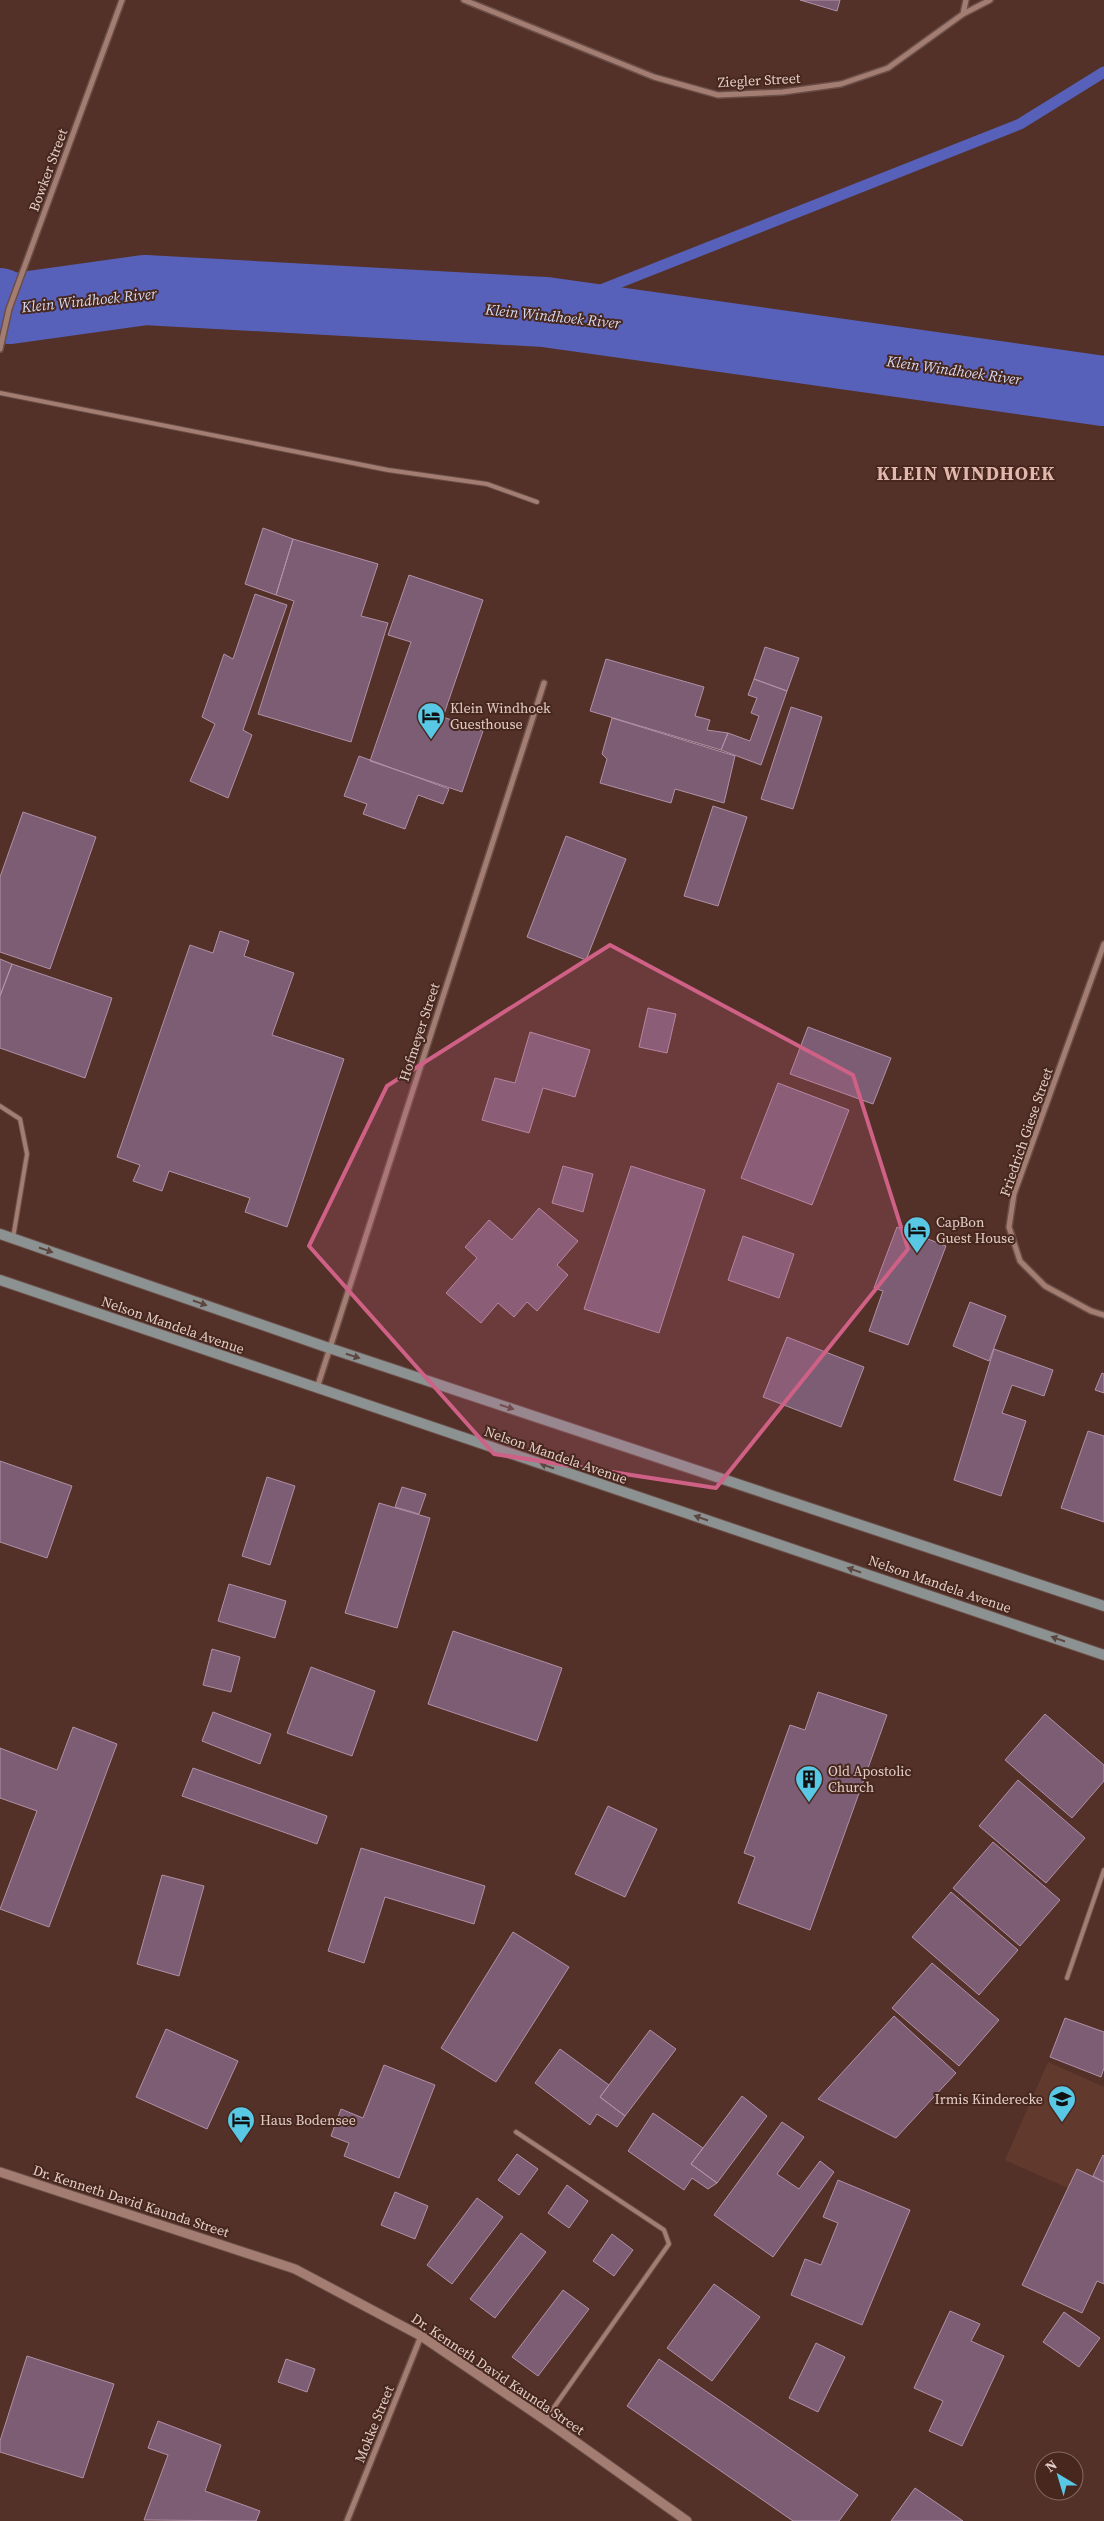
<svg xmlns="http://www.w3.org/2000/svg" width="1104" height="2521" font-family="'Source Serif 4',serif">
	<style>
		.built { fill: #62392d }
		.lines { fill: none; stroke-linecap: round; stroke-linejoin: round }
		.stream { stroke: #5861ba; stroke-width: 11 }
		.river { stroke: #5861ba; stroke-width: 70 }
		.building { fill: #7c5d74; stroke: #b190a8 }
		.service-casing { stroke: #6a4e47; stroke-width: 6 }
		.minor-casing { stroke: #6a4e47; stroke-width: 8 }
		.tertiary-casing { stroke: #6a4e47; stroke-width: 11 }
		.secondary-casing { stroke: #6a4e47; stroke-width: 12 }
		.service { stroke: #a37d72; stroke-width: 4 }
		.minor { stroke: #a37d72; stroke-width: 5 }
		.tertiary { stroke: #a37d72; stroke-width: 9 }
		.secondary { stroke: #8c9191; stroke-width: 10 }
		.oneway { fill: #5c4740 }
		.marked { fill: #cf6086; fill-opacity: 0.2; stroke: #cf6086; stroke-width: 4; stroke-linejoin: round }
		.labels { text-anchor: middle; dominant-baseline: central; stroke-width: 4; stroke-linejoin: round; paint-order: stroke }
		.street-label { font-size: 14px; fill: #e2cdc7; stroke: #47271e }
		.poi-label { font-size: 14px; fill: #e2cdc7; stroke: #47271e; text-anchor: start }
		.water-label { font-size: 15px; font-style: italic; fill: #d4d9f1; stroke: #47271e }
		.district-label { font-size: 19px; font-weight: bold; letter-spacing: 1px; fill: #e2b8ac; stroke: #47271e }
	</style>
	<rect width="100%" height="100%" fill="#533128"/>
	<path class="built" d="M 1048,2062 L 1104,2087 L 1104,2204 L 1005,2160 Z"/>
	<g class="lines">
		<path class="stream" d="M 545,312 L 1020,124 L 1104,72"/>
		<path class="river" d="M 0,303 L 9,309 L 145,290 L 545,312 L 1104,391"/>
	</g>
	<path class="building" d="M 800,0 L 840,0 L 837,11 Z
		M 263,528 L 293,539 L 276,595 L 245,584 Z
		M 293,539 L 378,564 L 361,616 L 388,623 L 351,742 L 258,714 L 294,601 L 276,595 Z
		M 409,575 L 483,600 L 443,717 L 483,731 L 462,792 L 370,761 L 411,642 L 388,635 Z
		M 255,594 L 287,605 L 243,730 L 252,735 L 228,798 L 190,781 L 215,724 L 202,717 L 224,654 L 233,659 Z
		M 765,647 L 799,658 L 787,691 L 754,679 Z
		M 606,659 L 704,687 L 695,716 L 710,720 L 707,730 L 728,733 L 721,750 L 590,711 Z
		M 754,679 L 787,691 L 761,765 L 721,750 L 728,733 L 750,741 L 759,716 L 751,713 L 757,698 L 748,695 Z
		M 791,707 L 822,717 L 793,809 L 761,799 Z
		M 612,718 L 735,756 L 724,803 L 675,789 L 671,803 L 600,783 L 607,759 L 602,754 Z
		M 359,756 L 449,789 L 443,804 L 418,795 L 405,829 L 363,814 L 367,804 L 344,796 Z
		M 713,806 L 747,817 L 718,906 L 684,896 Z
		M 23,812 L 96,837 L 50,969 L 0,952 L 0,877 Z
		M 566,836 L 626,859 L 586,960 L 527,937 Z
		M 220,931 L 249,941 L 244,956 L 294,973 L 272,1035 L 344,1059 L 287,1227 L 245,1212 L 250,1198 L 169,1171 L 162,1191 L 133,1181 L 140,1165 L 117,1157 L 190,945 L 213,953 Z
		M 0,959 L 12,964 L 0,996 Z
		M 12,964 L 112,998 L 85,1078 L 0,1048 L 0,996 Z
		M 648,1008 L 676,1014 L 667,1053 L 639,1047 Z
		M 808,1027 L 891,1058 L 873,1104 L 790,1074 Z
		M 530,1032 L 590,1050 L 575,1097 L 543,1088 L 529,1133 L 482,1120 L 495,1078 L 515,1083 Z
		M 778,1083 L 849,1110 L 812,1205 L 741,1178 Z
		M 563,1166 L 593,1174 L 583,1212 L 552,1203 Z
		M 631,1166 L 705,1190 L 659,1333 L 584,1309 Z
		M 539,1208 L 578,1241 L 557,1265 L 568,1275 L 537,1311 L 527,1302 L 514,1317 L 498,1303 L 481,1323 L 446,1293 L 477,1258 L 465,1247 L 489,1220 L 512,1240 Z
		M 897,1227 L 946,1246 L 908,1345 L 869,1331 L 883,1291 L 874,1288 Z
		M 743,1236 L 794,1254 L 779,1298 L 728,1280 Z
		M 970,1302 L 1006,1316 L 989,1361 L 953,1346 Z
		M 787,1337 L 864,1367 L 841,1427 L 763,1397 Z
		M 994,1349 L 1053,1370 L 1044,1396 L 1012,1385 L 1002,1413 L 1026,1421 L 1001,1496 L 954,1480 Z
		M 1102,1373 L 1104,1374 L 1104,1393 L 1095,1390 Z
		M 1088,1431 L 1104,1436 L 1104,1522 L 1061,1508 Z
		M 0,1461 L 72,1486 L 47,1558 L 0,1542 Z
		M 267,1477 L 295,1486 L 270,1565 L 242,1556 Z
		M 402,1487 L 426,1494 L 419,1514 L 395,1507 Z
		M 379,1503 L 430,1518 L 397,1628 L 345,1613 Z
		M 229,1584 L 286,1601 L 275,1638 L 218,1621 Z
		M 453,1631 L 562,1668 L 537,1741 L 428,1704 Z
		M 212,1649 L 240,1657 L 231,1692 L 203,1685 Z
		M 311,1667 L 375,1691 L 352,1756 L 287,1733 Z
		M 818,1692 L 887,1715 L 810,1930 L 738,1903 L 755,1857 L 744,1853 L 790,1725 L 805,1730 Z
		M 213,1712 L 271,1734 L 260,1764 L 202,1741 Z
		M 1045,1714 L 1104,1765 L 1104,1781 L 1072,1818 L 1005,1760 Z
		M 73,1727 L 117,1744 L 49,1927 L 0,1909 L 37,1811 L 0,1798 L 0,1748 L 57,1770 Z
		M 193,1768 L 327,1816 L 317,1844 L 182,1796 Z
		M 1018,1780 L 1085,1838 L 1046,1883 L 979,1826 Z
		M 608,1806 L 657,1829 L 625,1897 L 575,1874 Z
		M 993,1842 L 1060,1900 L 1020,1946 L 953,1888 Z
		M 361,1848 L 485,1886 L 474,1924 L 385,1897 L 364,1963 L 328,1951 Z
		M 162,1875 L 204,1886 L 179,1976 L 137,1964 Z
		M 951,1892 L 1018,1950 L 979,1995 L 912,1937 Z
		M 513,1932 L 569,1967 L 496,2082 L 441,2048 Z
		M 932,1963 L 999,2020 L 959,2066 L 892,2008 Z
		M 894,2016 L 956,2073 L 896,2138 L 818,2099 Z
		M 1065,2018 L 1104,2032 L 1104,2068 L 1101,2077 L 1050,2057 Z
		M 166,2029 L 238,2061 L 207,2129 L 136,2097 Z
		M 650,2030 L 676,2049 L 625,2116 L 600,2097 Z
		M 560,2049 L 609,2085 L 600,2097 L 625,2116 L 617,2127 L 597,2114 L 590,2125 L 535,2083 Z
		M 384,2065 L 435,2085 L 399,2178 L 344,2156 L 349,2143 L 331,2136 L 341,2109 L 363,2118 Z
		M 742,2096 L 767,2116 L 717,2183 L 691,2164 Z
		M 653,2113 L 703,2148 L 691,2164 L 717,2183 L 708,2189 L 692,2178 L 684,2190 L 628,2151 Z
		M 782,2122 L 804,2137 L 777,2174 L 799,2189 L 820,2161 L 834,2172 L 773,2257 L 714,2215 Z
		M 517,2154 L 538,2169 L 519,2195 L 498,2180 Z
		M 1103,2155 L 1104,2156 L 1104,2182 L 1093,2176 Z
		M 1077,2169 L 1104,2182 L 1104,2284 L 1097,2281 L 1082,2313 L 1022,2285 Z
		M 838,2180 L 910,2210 L 862,2325 L 791,2295 L 805,2259 L 821,2265 L 838,2223 L 823,2217 Z
		M 567,2185 L 588,2201 L 569,2228 L 548,2213 Z
		M 395,2192 L 428,2206 L 415,2239 L 381,2225 Z
		M 477,2198 L 503,2217 L 452,2284 L 427,2265 Z
		M 521,2233 L 546,2252 L 495,2318 L 470,2299 Z
		M 612,2234 L 633,2250 L 614,2276 L 593,2261 Z
		M 714,2284 L 760,2317 L 712,2381 L 667,2348 Z
		M 563,2290 L 589,2309 L 538,2376 L 512,2357 Z
		M 950,2311 L 980,2324 L 971,2341 L 1004,2356 L 962,2446 L 929,2431 L 943,2401 L 914,2388 Z
		M 1064,2312 L 1100,2338 L 1079,2367 L 1043,2342 Z
		M 816,2343 L 845,2357 L 818,2412 L 789,2398 Z
		M 27,2356 L 114,2384 L 83,2478 L 0,2452 L 0,2441 Z
		M 286,2359 L 315,2369 L 307,2392 L 278,2382 Z
		M 659,2359 L 858,2495 L 839,2521 L 793,2521 L 627,2406 Z
		M 158,2421 L 221,2445 L 205,2491 L 260,2511 L 256,2521 L 144,2520 L 168,2455 L 148,2448 Z
		M 915,2488 L 963,2521 L 891,2521 Z"/>
	<g class="lines">
		<g class="service-casing">
			<path id="service" d="M 0,393 L 388,470 L 487,484 L 537,502
				M 0,1106 L 20,1119 L 27,1154 L 13,1238
				M 1067,1978 L 1104,1870
				M 516,2132 L 664,2230 L 669,2244 L 545,2420"/>
		</g>
		<g class="minor-casing">
			<path id="minor" d="M 464,0 L 654,77 L 718,95 L 783,92 L 841,84 L 888,68 L 963,14 L 990,0
				M 963,14 L 966,0
				M 0,349 L 9,309 L 122,0
				M 1104,944 L 1014,1194 L 1009,1227 L 1020,1261 L 1045,1286 L 1091,1311 L 1104,1315
				M 317,1388 L 544,683
				M 347,2521 L 421,2336"/>
		</g>
		<g class="tertiary-casing">
			<path id="tertiary" d="M 0,2172 L 295,2269 L 421,2336 L 545,2420 L 687,2521"/>
		</g>
		<g class="secondary-casing">
			<path id="secondary" d="M 0,1234 L 329,1348 L 1104,1606
				M 0,1280 L 1104,1655"/>
		</g>
		<use href="#service" class="service"/>
		<use href="#minor" class="minor"/>
		<use href="#tertiary" class="tertiary"/>
		<use href="#secondary" class="secondary"/>
	</g>
	<defs><path id="oneway-solid" d="M-6-.8H1V-3.2L6.5 0L1 3.2V.8H-6Z" transform="scale(1.25)"/></defs>
	<g class="oneway">
		<use href="#oneway-solid" transform="translate(46 1250) rotate(19)"/>
		<use href="#oneway-solid" transform="translate(200 1303) rotate(19)"/>
		<use href="#oneway-solid" transform="translate(353 1356) rotate(18)"/>
		<use href="#oneway-solid" transform="translate(507 1407) rotate(18)"/>
		<use href="#oneway-solid" transform="translate(547 1466) rotate(-161)"/>
		<use href="#oneway-solid" transform="translate(701 1518) rotate(-161)"/>
		<use href="#oneway-solid" transform="translate(854 1570) rotate(-161)"/>
		<use href="#oneway-solid" transform="translate(1058 1639) rotate(-161)"/>
	</g>
	<path class="marked" d="M 610,945 L 853,1075 L 908,1249 L 716,1488 L 494,1454 L 309,1246 L 387,1086 Z"/>
	<defs>
		<g id="hotel-pin" transform="scale(1.4375)"><path d="M0 17L-7.5 6A9.5 9.5 0 1 1 7.5 6Z" fill="#58c8e4" stroke="#47271e"/><path d="M-6-4.5h1.5V1H6V5H4.5V3h-9V5H-6ZM-4 0a1.8 1.8 0 1 1 3.6 0ZM.5 0V-2.5h3Q6-2.5 6 0Z" fill="#111"/></g>
		<g id="building-pin" transform="scale(1.4375)"><path d="M0 17L-7.5 6A9.5 9.5 0 1 1 7.5 6Z" fill="#58c8e4" stroke="#47271e"/><path d="M-4-6H4V6H1V3H-1V6H-4ZM-2.5-4.3h1.7v1.8h-1.7ZM.8-4.3h1.7v1.8H.8ZM-2.5-1h1.7V.8h-1.7ZM.8-1h1.7V.8H.8Z" fill="#111"/></g>
		<g id="school-pin" transform="scale(1.4375)"><path d="M0 17L-7.5 6A9.5 9.5 0 1 1 7.5 6Z" fill="#58c8e4" stroke="#47271e"/><path d="M0-5L7-2L0 1L-7-2ZM-4 1L0 2.5L4 1V4Q0 6-4 4Z" fill="#111"/></g>
	</defs>
	<g fill-rule="evenodd">
		<use href="#hotel-pin" x="431" y="716"/>
		<use href="#hotel-pin" x="917" y="1230"/>
		<use href="#building-pin" x="809" y="1779"/>
		<use href="#school-pin" x="1062" y="2099"/>
		<use href="#hotel-pin" x="241" y="2120"/>
	</g>
	<g class="labels">
		<g class="street-label">
			<text transform="translate(759 80) rotate(-3)">Ziegler Street</text>
			<text transform="translate(48 170) rotate(-70)">Bowker Street</text>
			<text transform="translate(419 1032) rotate(-72)">Hofmeyer Street</text>
			<text transform="translate(1026 1132) rotate(-71)">Friedrich Giese Street</text>
			<text transform="translate(173 1325) rotate(19)">Nelson Mandela Avenue</text>
			<text transform="translate(556 1455) rotate(19)">Nelson Mandela Avenue</text>
			<text transform="translate(940 1584) rotate(19)">Nelson Mandela Avenue</text>
			<text transform="translate(131 2201) rotate(18)">Dr. Kenneth David Kaunda Street</text>
			<text transform="translate(498 2374) rotate(34)">Dr. Kenneth David Kaunda Street</text>
			<text transform="translate(374 2424) rotate(-68)">Mokke Street</text>
		</g>
		<g class="poi-label">
			<text x="450" y="708">Klein Windhoek<tspan x="450" dy="16">Guesthouse</tspan></text>
			<text x="936" y="1222">CapBon<tspan x="936" dy="16">Guest House</tspan></text>
			<text x="828" y="1771">Old Apostolic<tspan x="828" dy="16">Church</tspan></text>
			<text x="1043" y="2099" text-anchor="end">Irmis Kinderecke</text>
			<text x="260" y="2120">Haus Bodensee</text>
		</g>
		<g class="water-label">
			<text transform="translate(89 300) rotate(-6)">Klein Windhoek River</text>
			<text transform="translate(553 316) rotate(6)">Klein Windhoek River</text>
			<text transform="translate(954 370) rotate(8)">Klein Windhoek River</text>
		</g>
		<g class="district-label">
			<text x="966" y="473">KLEIN WINDHOEK</text>
		</g>
	</g>
	<g transform="translate(1059 2476) rotate(322)"><circle r="24" fill="#47271e" stroke="#856962"/>
	<path d="M0-4L9 19L0 12L-9 19Z" fill="#58c8e4"/>
	<text y="-8" font-size="14" font-weight="bold" text-anchor="middle" fill="#e2cdc7">N</text>
	</g>
</svg>
